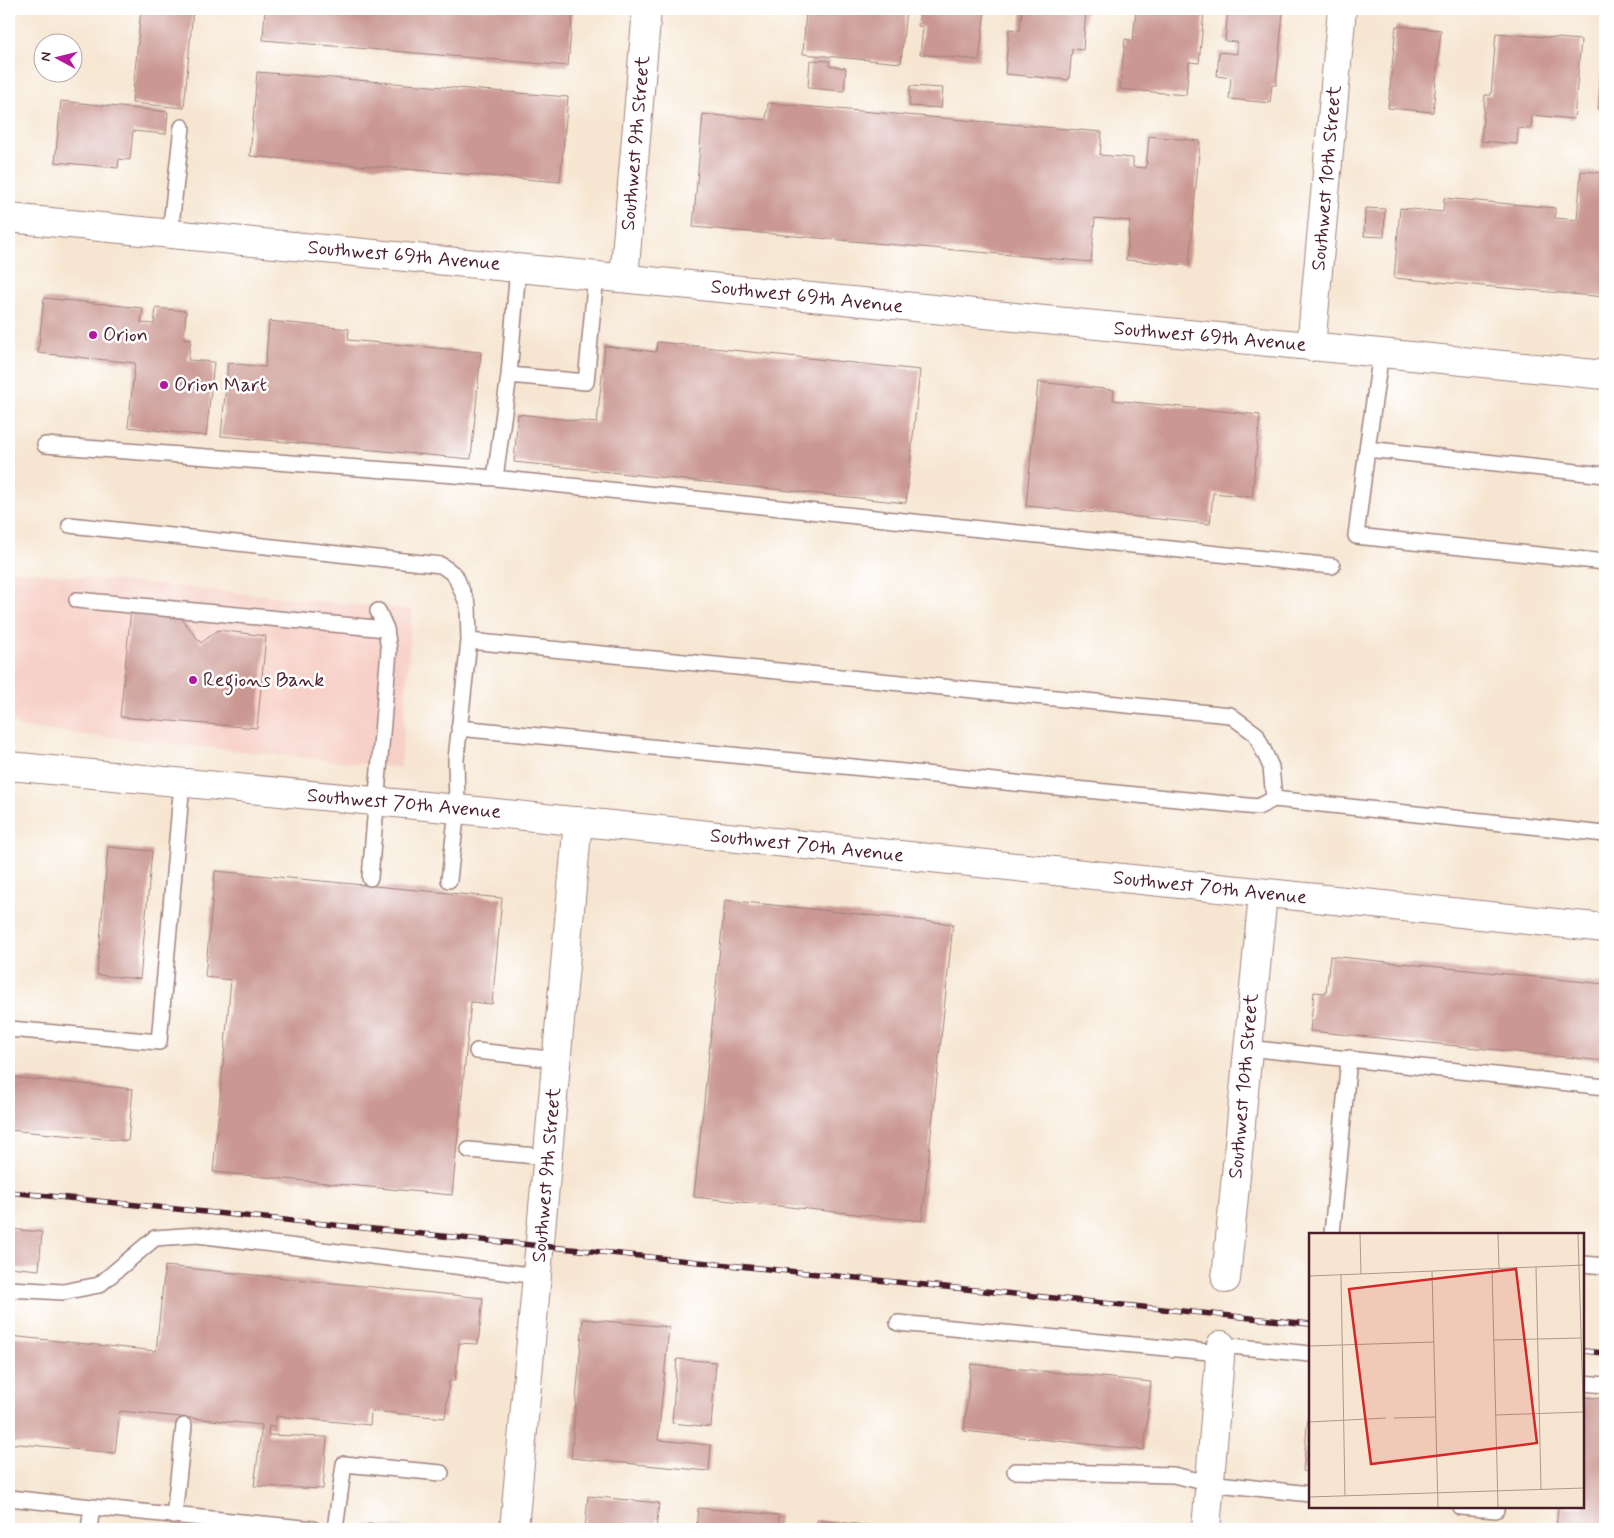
<svg xmlns="http://www.w3.org/2000/svg" width="1614" height="1538" font-family="Mynerve,sans-serif">
	<style>
		.built { fill: #f7d1c8 }
		.building { fill: #ca9792 }
		.lines { fill: none; stroke-linecap: round; stroke-linejoin: round }
		.lane-casing { stroke: #a0827e; stroke-width: 18 }
		.street-casing { stroke: #a0827e; stroke-width: 30 }
		.secondary-casing { stroke: #a0827e; stroke-width: 30 }
		.lane { stroke: #fff; stroke-width: 15 }
		.street { stroke: #fff; stroke-width: 28 }
		.secondary { stroke: #fff; stroke-width: 28 }
		.rail-casing { stroke: #4a1f2b; stroke-width: 5.5 }
		.rail { stroke: #fff; stroke-width: 4; stroke-dasharray: 11; stroke-linecap: butt }
		.poi-dot { fill: #b5179e; stroke: #fff; stroke-width: 2 }
		.labels { text-anchor: middle; dominant-baseline: central; stroke-width: 5; stroke-linejoin: round; paint-order: stroke }
		.street-label { font-size: 20px; fill: #4a1f2b; stroke: #fff }
		.poi-label { font-size: 20px; fill: #4a1f2b; stroke: #fff; text-anchor: start }
		.inset-road { fill: none; stroke: #b1968f; stroke-width: 1 }
		.view { fill: #d62828; fill-opacity: 0.15; stroke: #d62828; stroke-width: 2.5 }
		.inset-edge { fill: none; stroke: #4a1f2b; stroke-width: 2.5 }
	</style>
	<rect width="100%" height="100%" fill="#fff"/>
	<filter id="ink" filterUnits="userSpaceOnUse"><feTurbulence type="fractalNoise" baseFrequency=".02" numOctaves="2"/><feDisplacementMap in="SourceGraphic" scale="10" xChannelSelector="R" yChannelSelector="G"/><feConvolveMatrix kernelMatrix="1 2 1 2 8 2 1 2 1" color-interpolation-filters="sRGB"/></filter>
	<filter id="wash" filterUnits="userSpaceOnUse"><feTurbulence type="fractalNoise" baseFrequency=".0096" numOctaves="4" result="noise"/><feDisplacementMap in="SourceGraphic" scale="20" xChannelSelector="R" yChannelSelector="G"/><feGaussianBlur stdDeviation="1.12" result="paint"/><feColorMatrix in="noise" values="0 0 0 0 0 0 0 0 0 0 0 0 0 0 0 0 0 1.4 0 .05"/><feComposite in="paint" operator="in"/></filter>
	<g filter="url(#wash)">
		<rect width="100%" height="100%" fill="#f6e6d1"/>
		<path class="built" d="M 9,570 L 412,610 L 401,768 L 22,728 L 9,720 Z"/>
		<g id="blocks">
			<path class="building" d="M 141,9 L 193,9 L 184,108 L 132,103 Z
				M 265,9 L 573,9 L 568,66 L 263,40 Z
				M 806,9 L 862,9 L 862,12 L 877,14 L 877,9 L 906,9 L 901,63 L 803,54 Z
				M 920,9 L 985,9 L 979,60 L 920,54 L 923,27 L 918,26 Z
				M 1022,9 L 1086,9 L 1083,50 L 1072,49 L 1069,80 L 1005,74 L 1009,29 L 1020,30 Z
				M 1136,9 L 1204,12 L 1199,63 L 1189,62 L 1186,95 L 1120,89 L 1125,39 L 1133,41 Z
				M 1228,9 L 1283,13 L 1276,85 L 1272,85 L 1270,103 L 1229,99 L 1231,78 L 1217,76 L 1219,52 L 1237,54 L 1237,42 L 1225,41 Z
				M 1396,26 L 1441,30 L 1433,112 L 1388,108 Z
				M 1496,33 L 1581,40 L 1574,119 L 1532,115 L 1531,129 L 1518,128 L 1517,144 L 1481,141 L 1485,95 L 1491,95 Z
				M 810,60 L 830,61 L 829,66 L 846,68 L 844,91 L 808,88 Z
				M 257,72 L 568,97 L 560,182 L 250,156 Z
				M 1601,72 L 1605,72 L 1605,109 L 1598,109 Z
				M 910,86 L 943,88 L 941,108 L 909,106 Z
				M 61,101 L 168,112 L 166,134 L 133,131 L 130,160 L 119,159 L 118,168 L 55,162 Z
				M 768,103 L 1102,132 L 1100,155 L 1133,158 L 1133,167 L 1146,168 L 1149,136 L 1200,141 L 1189,265 L 1126,260 L 1130,221 L 1095,218 L 1091,262 L 693,227 L 703,114 L 766,120 Z
				M 1581,171 L 1605,173 L 1605,297 L 1394,278 L 1400,208 L 1443,212 L 1444,198 L 1555,208 L 1555,218 L 1577,220 Z
				M 1365,208 L 1385,209 L 1384,237 L 1364,236 Z
				M 44,298 L 143,308 L 141,323 L 154,324 L 156,308 L 186,311 L 184,338 L 191,339 L 188,360 L 214,362 L 206,436 L 128,427 L 135,363 L 38,353 Z
				M 269,321 L 349,329 L 348,340 L 481,352 L 471,459 L 221,436 L 228,363 L 265,367 Z
				M 657,342 L 920,370 L 906,503 L 514,462 L 518,414 L 597,423 L 605,346 L 656,352 Z
				M 1038,382 L 1114,390 L 1113,400 L 1260,415 L 1252,497 L 1213,493 L 1210,524 L 1026,506 Z
				M 132,599 L 168,602 L 201,643 L 218,630 L 266,636 L 257,728 L 120,717 Z
				M 108,847 L 152,851 L 140,979 L 97,975 Z
				M 215,871 L 502,898 L 492,1004 L 471,1002 L 452,1195 L 213,1172 L 231,980 L 205,977 Z
				M 725,900 L 953,924 L 922,1221 L 694,1197 Z
				M 1330,956 L 1605,984 L 1605,1061 L 1310,1031 L 1314,992 L 1326,993 Z
				M 9,1077 L 133,1089 L 128,1141 L 9,1130 Z
				M 9,1229 L 42,1232 L 39,1270 L 9,1267 Z
				M 165,1266 L 483,1298 L 478,1344 L 459,1343 L 455,1381 L 449,1381 L 445,1418 L 371,1411 L 370,1425 L 276,1416 L 275,1428 L 269,1426 L 268,1435 L 327,1437 L 323,1489 L 254,1486 L 262,1425 L 120,1411 L 115,1453 L 9,1443 L 9,1336 L 156,1351 Z
				M 583,1319 L 669,1327 L 658,1440 L 711,1445 L 709,1471 L 571,1458 Z
				M 677,1359 L 716,1362 L 711,1427 L 672,1423 Z
				M 971,1364 L 1151,1382 L 1144,1450 L 964,1431 Z
				M 1583,1397 L 1605,1399 L 1605,1528 L 1591,1526 L 1591,1529 L 1556,1529 L 1558,1507 L 1583,1507 Z
				M 1309,1405 L 1310,1405 L 1310,1472 L 1303,1471 Z
				M 588,1496 L 659,1503 L 656,1529 L 585,1529 Z
				M 698,1508 L 779,1515 L 778,1529 L 696,1529 Z
				M 817,1520 L 895,1528 L 895,1529 L 816,1529 Z
				M 368,1524 L 407,1528 L 407,1529 L 367,1529 Z"/>
		</g>
	</g>
	<g filter="url(#ink)">
		<use href="#blocks" fill-opacity="0" stroke="#a0827e" stroke-width="1"/>
		<g class="lines">
			<g class="lane-casing">
				<path id="lane" d="M 170,234 L 182,127
					M 1381,353 L 1367,449 L 1605,475
					M 509,375 L 586,382 L 596,275
					M 45,445 L 495,478 L 509,375 L 518,267
					M 1367,449 L 1356,536 L 1605,562
					M 495,478 L 1332,566
					M 70,525 L 441,565 L 455,575 L 468,605 L 469,641 L 1230,715 L 1256,734 L 1271,767 L 1274,799 L 1605,834
					M 77,600 L 386,629
					M 459,728 L 1258,807 L 1274,799
					M 370,878 L 389,650 L 386,629 L 378,611
					M 449,880 L 457,809 L 456,759 L 469,641
					M 9,1029 L 159,1042 L 182,783
					M 1248,1048 L 1605,1087
					M 477,1051 L 558,1060
					M 469,1150 L 548,1157
					M 1332,1234 L 1349,1058
					M 1583,1264 L 1605,1266
					M 9,1289 L 63,1292 L 99,1285 L 155,1238 L 197,1235 L 538,1276
					M 898,1323 L 1220,1353
					M 1221,1345 L 1310,1354
					M 1583,1383 L 1605,1385
					M 1015,1471 L 1173,1475 L 1209,1483 L 1310,1494
					M 9,1498 L 92,1507 L 89,1529
					M 92,1507 L 313,1529
					M 1460,1507 L 1496,1510
					M 174,1516 L 184,1426
					M 335,1529 L 344,1464 L 441,1473"/>
			</g>
			<g class="street-casing">
				<path id="street" d="M 9,218 L 1605,375
					M 624,278 L 647,9
					M 1311,347 L 1342,9
					M 1226,1279 L 1263,894
					M 514,1529 L 578,821
					M 1206,1529 L 1221,1345"/>
			</g>
			<g class="secondary-casing">
				<path id="secondary" d="M 9,766 L 457,809 L 1605,928"/>
			</g>
			<use href="#lane" class="lane"/>
			<use href="#street" class="street"/>
			<use href="#secondary" class="secondary"/>
			<g class="rail-casing">
				<path id="rail" d="M 9,1192 L 1310,1324
					M 1583,1351 L 1605,1353"/>
			</g>
			<use href="#rail" class="rail"/>
		</g>
	</g>
	<g class="poi-dot">
		<circle cx="93" cy="335" r="5"/>
		<circle cx="164" cy="385" r="5"/>
		<circle cx="193" cy="680" r="5"/>
	</g>
	<g class="labels">
		<g class="street-label">
			<text transform="translate(636 143) rotate(-85)">Southwest 9th Street</text>
			<text transform="translate(1327 178) rotate(-85)">Southwest 10th Street</text>
			<text transform="translate(404 256) rotate(5)">Southwest 69th Avenue</text>
			<text transform="translate(807 297) rotate(6)">Southwest 69th Avenue</text>
			<text transform="translate(1210 337) rotate(5)">Southwest 69th Avenue</text>
			<text transform="translate(404 804) rotate(5)">Southwest 70th Avenue</text>
			<text transform="translate(807 846) rotate(6)">Southwest 70th Avenue</text>
			<text transform="translate(1210 888) rotate(6)">Southwest 70th Avenue</text>
			<text transform="translate(1244 1086) rotate(-85)">Southwest 10th Street</text>
			<text transform="translate(547 1175) rotate(-85)">Southwest 9th Street</text>
		</g>
		<g class="poi-label">
			<text x="103" y="335">Orion</text>
			<text x="174" y="385">Orion Mart</text>
			<text x="203" y="680">Regions Bank</text>
		</g>
	</g>
	<g transform="translate(1309 1233)">
		<rect width="275" height="275" fill="#f6e6d1"/>
		<path class="inset-road" d="M 51,1 L 52,41M 189,1 L 190,36M 269,1 L 275,201M 227,34 L 232,256M 183,36 L 189,274M 123,38 L 129,274M 32,42 L 36,263M 0,43 L 275,32M 185,107 L 272,105M 0,113 L 125,109M 187,182 L 274,179M 85,185 L 127,184M 0,189 L 77,185M 0,264 L 275,255"/>
		<path class="view" d="M 207,36 L 228,210 L 62,231 L 40,56 Z"/>
		<rect width="275" height="275" class="inset-edge"/>
	</g>
	<rect width="1614" height="1538" fill="none" stroke="#fff" stroke-width="30"/>
	<g transform="translate(58 58) rotate(277)"><circle r="24" fill="#ffffff" stroke="#b7a5aa"/>
	<path d="M0-4L9 19L0 12L-9 19Z" fill="#b5179e"/>
	<text y="-8" font-size="14" font-weight="bold" text-anchor="middle" fill="#4a1f2b">N</text>
	</g>
</svg>
